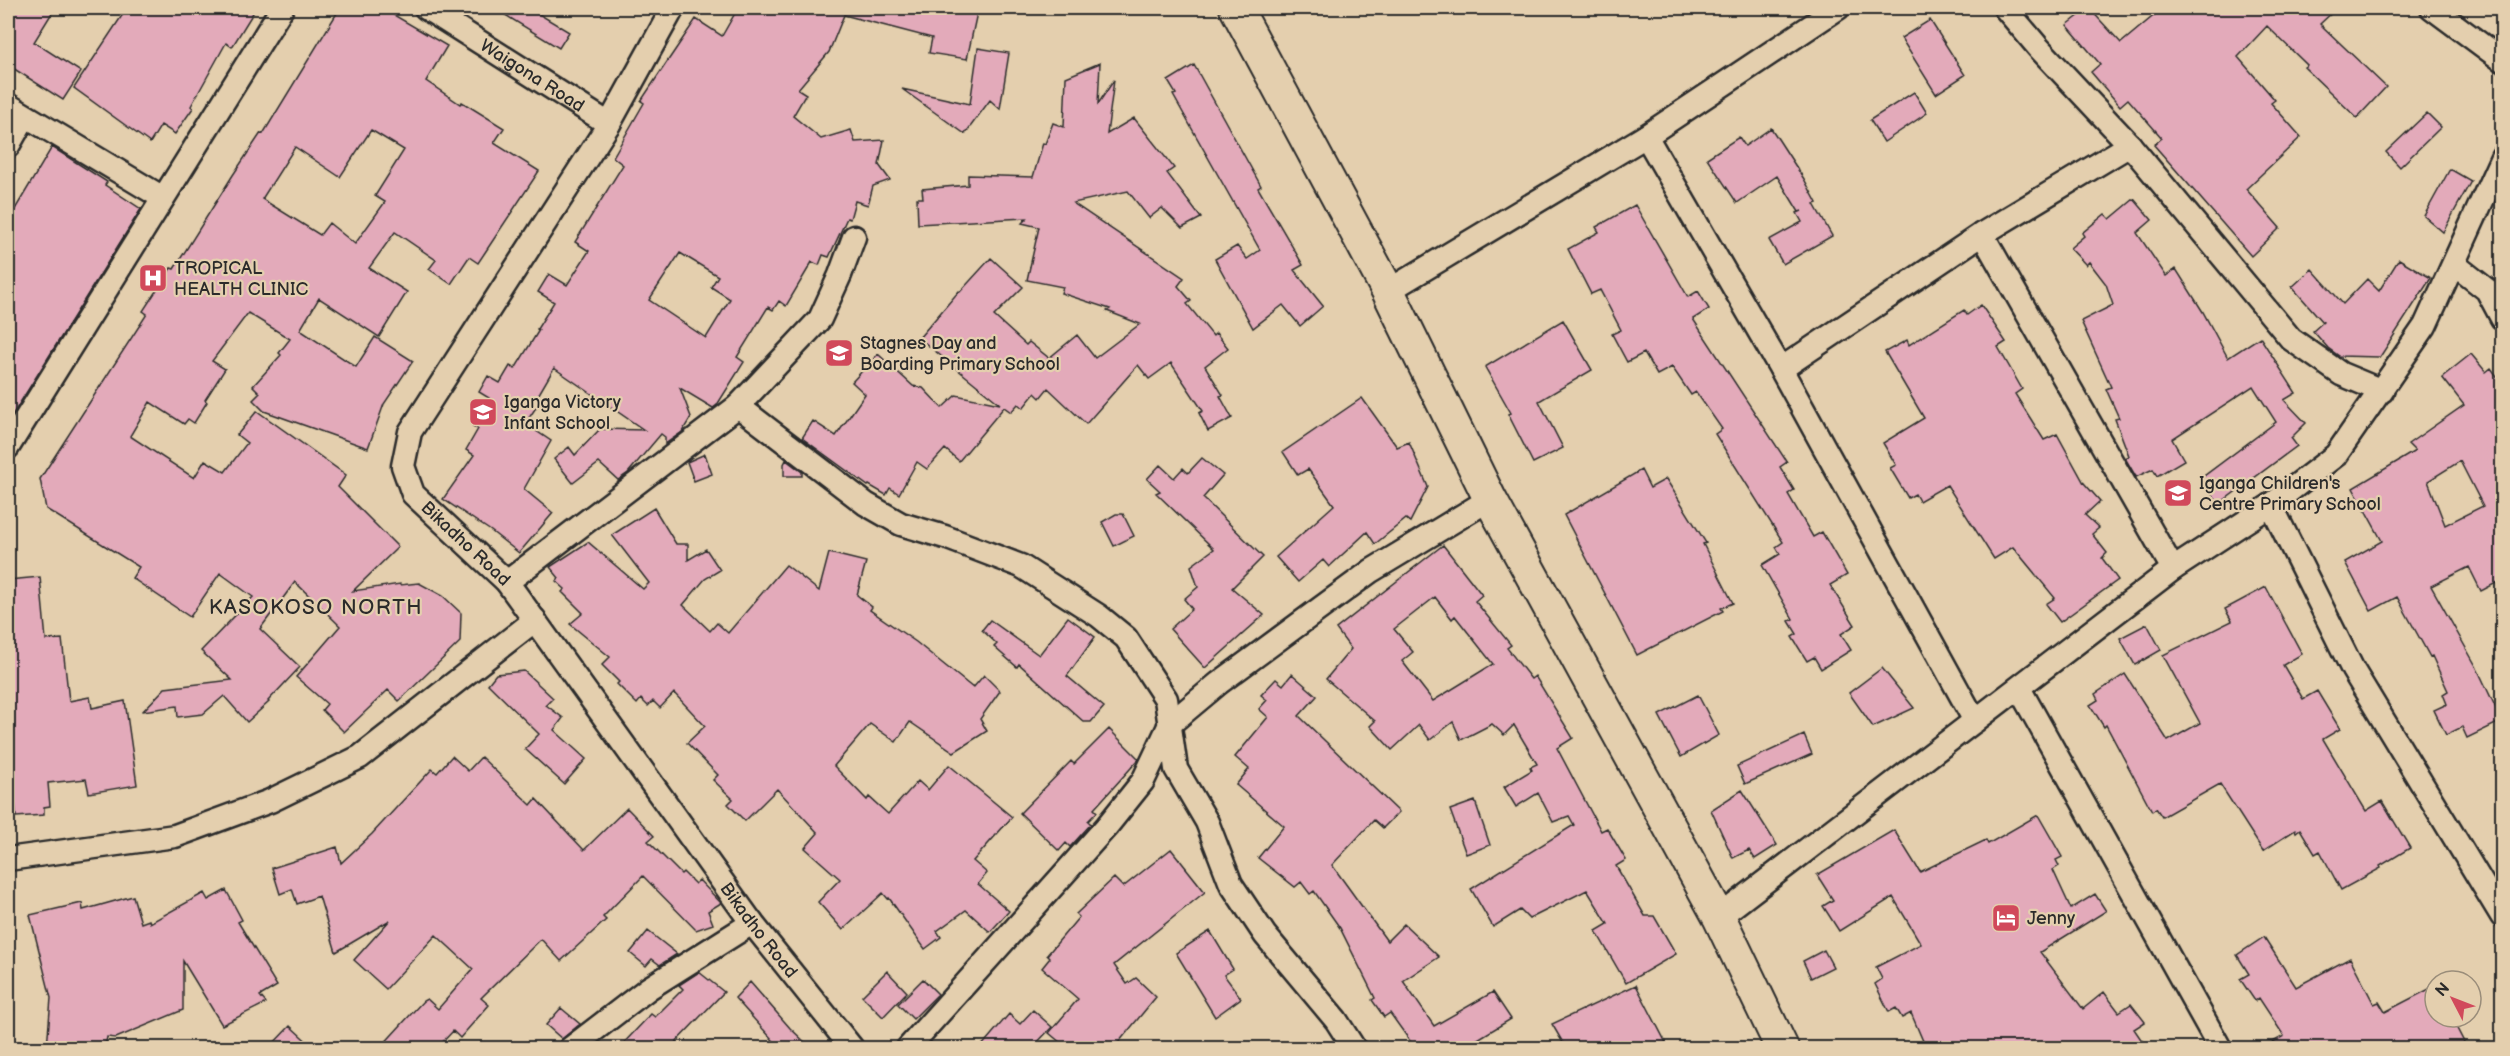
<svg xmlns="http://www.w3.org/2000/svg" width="2510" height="1056" font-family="'Balsamiq Sans',sans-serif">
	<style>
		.building { fill: #e3aaba; stroke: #2b2b2b; stroke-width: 1.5; fill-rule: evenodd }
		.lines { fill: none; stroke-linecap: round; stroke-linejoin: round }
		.street-casing { stroke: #2b2b2b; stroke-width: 27 }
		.secondary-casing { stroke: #2b2b2b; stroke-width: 36 }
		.street { stroke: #e4cfae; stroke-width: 22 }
		.secondary { stroke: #e4cfae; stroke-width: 32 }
		.labels { text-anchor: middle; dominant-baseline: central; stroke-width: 4.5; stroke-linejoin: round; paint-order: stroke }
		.street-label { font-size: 18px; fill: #2b2b2b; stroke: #e4cfae }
		.poi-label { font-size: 18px; fill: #2b2b2b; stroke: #e4cfae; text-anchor: start }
		.quarter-label { font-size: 21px; letter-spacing: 1.5px; fill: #2b2b2b; stroke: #e4cfae }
	</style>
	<rect width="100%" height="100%" fill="#e4cfae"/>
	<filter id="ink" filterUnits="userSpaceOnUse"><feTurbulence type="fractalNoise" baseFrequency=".0167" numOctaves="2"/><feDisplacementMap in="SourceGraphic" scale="12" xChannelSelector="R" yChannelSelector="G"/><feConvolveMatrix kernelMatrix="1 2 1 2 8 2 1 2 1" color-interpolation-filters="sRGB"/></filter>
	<g filter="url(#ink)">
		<path class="building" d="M 8,8 L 55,8 L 34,42 L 81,72 L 63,100 L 8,65 Z
			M 127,8 L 256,8 L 232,47 L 226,43 L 191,106 L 193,108 L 175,134 L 161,125 L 150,143 L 74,88 Z
			M 340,8 L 382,8 L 447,46 L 426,81 L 460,104 L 462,102 L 504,128 L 494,143 L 539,171 L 478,263 L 469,257 L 451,284 L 429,269 L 436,260 L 395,232 L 369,268 L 407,292 L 379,337 L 319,298 L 300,330 L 356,367 L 375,337 L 413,361 L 384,404 L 368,448 L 264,411 L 253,400 L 260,393 L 253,386 L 281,355 L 279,353 L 290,339 L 248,313 L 212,361 L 225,369 L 205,400 L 207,402 L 194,423 L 188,419 L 184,424 L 150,402 L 130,436 L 194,478 L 205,460 L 225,472 L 247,443 L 237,435 L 257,411 L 346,475 L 338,487 L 398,547 L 353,591 L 400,584 L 400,585 L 419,583 L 443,596 L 461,613 L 460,642 L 399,701 L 388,690 L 344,732 L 322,710 L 327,704 L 296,677 L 340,626 L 295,582 L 260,629 L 300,667 L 268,701 L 269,702 L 247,722 L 224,696 L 203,714 L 178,717 L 177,706 L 143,711 L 165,688 L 232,680 L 201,651 L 253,597 L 220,573 L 190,617 L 132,578 L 139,567 L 46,509 L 40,479 L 147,314 L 143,311 L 171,268 L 174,269 L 233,175 L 261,133 L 263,134 ZM 371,130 L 404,150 L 375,196 L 385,202 L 355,244 L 329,223 L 320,235 L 262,199 L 295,147 L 340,177 Z
			M 494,8 L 529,8 L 569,32 L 559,48 Z
			M 738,8 L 978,8 L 967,59 L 929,53 L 932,38 L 844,15 L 829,52 L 798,89 L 806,94 L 793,116 L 821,139 L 851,130 L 855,142 L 884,140 L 879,165 L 890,180 L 873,186 L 868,205 L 855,201 L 850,219 L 847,218 L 829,257 L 823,255 L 819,265 L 812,262 L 786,306 L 779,301 L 773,310 L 768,307 L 737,357 L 744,362 L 717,405 L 713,408 L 680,388 L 691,417 L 682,432 L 665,444 L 665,437 L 661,434 L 628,473 L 618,480 L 599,463 L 573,483 L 554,459 L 569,447 L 575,455 L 600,429 L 644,430 L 554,368 L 533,404 L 537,406 L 527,421 L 523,419 L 523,422 L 551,441 L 524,489 L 553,513 L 519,553 L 491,531 L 443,499 L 474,455 L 466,450 L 478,429 L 473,426 L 489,398 L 479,392 L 488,376 L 500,383 L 510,366 L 515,369 L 539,330 L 537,329 L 554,302 L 538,292 L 549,274 L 567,285 L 589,251 L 575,242 L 623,165 L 613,157 L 644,103 L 641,101 L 667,62 L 696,19 L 722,36 ZM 680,253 L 718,276 L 711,287 L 730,299 L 706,338 L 649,300 Z
			M 2089,8 L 2121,43 L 2163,8 L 2337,8 L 2320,24 L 2386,87 L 2357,118 L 2304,67 L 2307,65 L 2267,26 L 2238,57 L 2275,100 L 2271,103 L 2301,137 L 2246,189 L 2280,228 L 2251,256 L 2154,145 L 2162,138 L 2128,99 L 2120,106 L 2091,72 L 2100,64 L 2067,25 Z
			M 1930,20 L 1965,75 L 1936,94 L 1901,38 Z
			M 978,48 L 1009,53 L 1000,109 L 990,100 L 965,134 L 902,89 L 970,104 Z
			M 1100,63 L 1098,104 L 1114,80 L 1107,134 L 1134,118 L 1174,168 L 1167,173 L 1201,218 L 1182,228 L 1162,208 L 1149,218 L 1128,191 L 1073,203 L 1184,278 L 1178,286 L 1191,301 L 1187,304 L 1213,336 L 1216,333 L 1228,348 L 1205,366 L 1223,395 L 1220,396 L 1232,418 L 1208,431 L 1199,413 L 1203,411 L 1171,363 L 1149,379 L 1138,365 L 1086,424 L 1048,388 L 1040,398 L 1035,393 L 1023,408 L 1018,404 L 1011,412 L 1004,407 L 959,461 L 945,449 L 927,469 L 917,462 L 899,494 L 890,488 L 886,495 L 869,485 L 868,486 L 802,438 L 813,421 L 836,436 L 865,394 L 852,382 L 878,354 L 913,386 L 923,388 L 942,408 L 956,395 L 1000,404 L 919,338 L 959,291 L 960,292 L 991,258 L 1023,287 L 994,316 L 1026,345 L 1029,342 L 1049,358 L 1077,335 L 1095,358 L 1140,324 L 1107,311 L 1110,309 L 1061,293 L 1063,287 L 1027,280 L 1039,227 L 1022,223 L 1027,218 L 918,224 L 917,198 L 923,198 L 922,189 L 968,185 L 968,175 L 1033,177 L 1043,143 L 1045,144 L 1053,123 L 1064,127 L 1066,77 Z
			M 1194,65 L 1261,186 L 1258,188 L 1303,265 L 1294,270 L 1323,306 L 1300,326 L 1283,305 L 1253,328 L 1215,259 L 1237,246 L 1247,259 L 1260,250 L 1173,95 L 1176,94 L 1168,81 Z
			M 1914,92 L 1927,113 L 1884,142 L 1870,120 Z
			M 2427,113 L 2441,127 L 2400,167 L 2386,152 Z
			M 1771,128 L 1804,179 L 1817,203 L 1814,204 L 1832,236 L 1783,264 L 1769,240 L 1802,222 L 1797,213 L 1802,211 L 1799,212 L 1777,176 L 1737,203 L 1707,158 L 1739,137 L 1745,146 Z
			M 52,147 L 107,182 L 105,185 L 141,209 L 8,422 L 8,221 Z
			M 2450,169 L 2471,181 L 2443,232 L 2424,216 Z
			M 2134,199 L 2152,220 L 2137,233 L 2166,276 L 2176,269 L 2203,312 L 2228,358 L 2260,337 L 2296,393 L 2284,400 L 2306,423 L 2291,438 L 2297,446 L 2219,504 L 2200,479 L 2276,422 L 2253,386 L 2172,439 L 2184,460 L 2157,476 L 2153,469 L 2136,477 L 2125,458 L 2129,456 L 2115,419 L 2119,418 L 2106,389 L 2111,387 L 2081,321 L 2113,305 L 2106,284 L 2089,262 L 2086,265 L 2070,248 L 2084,236 L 2082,233 L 2105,214 L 2110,219 Z
			M 1635,205 L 1688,297 L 1698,291 L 1709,309 L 1693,319 L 1787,462 L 1780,467 L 1794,490 L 1788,494 L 1813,537 L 1822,532 L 1847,575 L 1830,585 L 1855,625 L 1841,634 L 1851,650 L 1821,669 L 1814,657 L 1807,661 L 1792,637 L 1797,634 L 1789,621 L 1793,619 L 1762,565 L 1780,554 L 1776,547 L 1783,542 L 1715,434 L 1722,429 L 1696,392 L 1691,395 L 1672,367 L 1657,375 L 1644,353 L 1627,362 L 1612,334 L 1621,330 L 1600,290 L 1591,294 L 1568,249 L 1599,232 L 1596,227 Z
			M 2399,259 L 2431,278 L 2380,357 L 2339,356 L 2328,348 L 2313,331 L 2323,322 L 2292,287 L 2312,269 L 2343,304 L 2367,279 L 2379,291 Z
			M 1981,305 L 2006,342 L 1998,347 L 2022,389 L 2015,394 L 2044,440 L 2057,434 L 2084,483 L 2100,501 L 2085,515 L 2099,528 L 2092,534 L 2107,553 L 2102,558 L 2118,580 L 2060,622 L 2046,604 L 2055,598 L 2013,547 L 1994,559 L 1947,485 L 1919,501 L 1915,494 L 1908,498 L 1890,468 L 1896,465 L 1883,443 L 1924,418 L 1885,352 L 1907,340 L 1909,345 L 1964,310 L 1967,315 Z
			M 1563,320 L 1592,370 L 1539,401 L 1563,448 L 1533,463 L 1508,414 L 1511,413 L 1485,367 Z
			M 2471,354 L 2486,372 L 2491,368 L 2502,383 L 2502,580 L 2481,591 L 2469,567 L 2431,586 L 2476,666 L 2502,721 L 2467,738 L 2462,727 L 2446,735 L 2434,710 L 2447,704 L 2443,694 L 2448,691 L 2432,656 L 2430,657 L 2397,597 L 2371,611 L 2345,562 L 2382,541 L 2353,488 L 2415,451 L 2408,444 L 2464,405 L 2442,377 ZM 2460,461 L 2483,506 L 2445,525 L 2428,481 Z
			M 1362,398 L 1397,447 L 1409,442 L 1428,487 L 1410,522 L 1406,519 L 1375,544 L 1367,532 L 1329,567 L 1323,560 L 1298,582 L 1276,557 L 1334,505 L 1308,469 L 1298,475 L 1283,452 Z
			M 705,454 L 712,474 L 694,481 L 687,462 Z
			M 1202,458 L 1223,475 L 1203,498 L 1263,557 L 1232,588 L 1264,615 L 1205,668 L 1170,629 L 1192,609 L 1184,599 L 1198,587 L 1191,566 L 1214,549 L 1156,493 L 1160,491 L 1147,479 L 1160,465 L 1174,478 L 1183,468 L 1188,473 Z
			M 786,460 L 802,472 L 802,476 L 784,476 L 784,464 Z
			M 1641,470 L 1650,488 L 1666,479 L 1706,543 L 1703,544 L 1733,603 L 1721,608 L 1723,611 L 1637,655 L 1564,515 Z
			M 654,508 L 676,544 L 688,544 L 688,560 L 706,549 L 720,570 L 705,579 L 683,605 L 710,631 L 717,623 L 728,633 L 786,565 L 819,591 L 829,553 L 866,562 L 857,595 L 872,607 L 870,610 L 916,642 L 973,688 L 984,675 L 1000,691 L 980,719 L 987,731 L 954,752 L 910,722 L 896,742 L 870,724 L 834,766 L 867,800 L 869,797 L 888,814 L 918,781 L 928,790 L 949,765 L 1012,817 L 973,861 L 987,873 L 978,884 L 1009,911 L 990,932 L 966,910 L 937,931 L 941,937 L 925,949 L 889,898 L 888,899 L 883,893 L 843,930 L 818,902 L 840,879 L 805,848 L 818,833 L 777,789 L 745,821 L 728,804 L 733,799 L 713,780 L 718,775 L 687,743 L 705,726 L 674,693 L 660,708 L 653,701 L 648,706 L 641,699 L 637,704 L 617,684 L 619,682 L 602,665 L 610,657 L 570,624 L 583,613 L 562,592 L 565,589 L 556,581 L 559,578 L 550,567 L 588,542 L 643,589 L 649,583 L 612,535 Z
			M 1116,514 L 1123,514 L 1134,536 L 1114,546 L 1102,522 Z
			M 1443,545 L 1482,595 L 1475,601 L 1511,645 L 1507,648 L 1531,679 L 1535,676 L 1573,738 L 1557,748 L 1601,831 L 1607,828 L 1626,860 L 1616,866 L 1645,916 L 1654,916 L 1676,954 L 1626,983 L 1596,931 L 1608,924 L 1587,890 L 1529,919 L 1520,910 L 1493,927 L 1471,889 L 1574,825 L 1569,816 L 1553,822 L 1538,793 L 1516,807 L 1504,787 L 1532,770 L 1530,767 L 1537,764 L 1514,725 L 1504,735 L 1492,724 L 1461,740 L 1453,722 L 1430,740 L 1419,725 L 1392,750 L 1370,726 L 1375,721 L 1326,679 L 1351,649 L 1336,629 ZM 1435,597 L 1452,619 L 1455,616 L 1493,664 L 1433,701 L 1402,661 L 1413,652 L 1394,629 Z
			M 40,577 L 46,640 L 62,639 L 69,701 L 90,697 L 92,708 L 125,701 L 137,785 L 89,793 L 86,779 L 48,783 L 50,806 L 44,807 L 44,815 L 16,817 L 12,747 L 9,747 L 8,734 L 8,580 Z
			M 2266,587 L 2302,654 L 2283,665 L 2303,699 L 2317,691 L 2340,729 L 2323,739 L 2366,811 L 2382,801 L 2410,848 L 2380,866 L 2381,868 L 2341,890 L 2320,851 L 2315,854 L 2300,829 L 2296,832 L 2295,830 L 2263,851 L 2220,784 L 2162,817 L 2156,808 L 2152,811 L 2106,725 L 2104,727 L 2090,705 L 2098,700 L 2095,694 L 2125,674 L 2168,741 L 2200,723 L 2163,655 L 2232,621 L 2225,609 Z
			M 1068,617 L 1095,637 L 1067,676 L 1104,707 L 1091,722 L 1084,722 L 1019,664 L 1017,667 L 994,647 L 997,644 L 982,630 L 990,620 L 1039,655 Z
			M 2147,624 L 2161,650 L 2135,665 L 2120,638 Z
			M 1882,668 L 1914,708 L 1873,727 L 1849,693 Z
			M 524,671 L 553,698 L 546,705 L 563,718 L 554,730 L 586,759 L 564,784 L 525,749 L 539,734 L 488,684 L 496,674 Z
			M 1292,674 L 1317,696 L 1299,716 L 1399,812 L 1383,828 L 1374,820 L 1332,865 L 1387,941 L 1404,924 L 1439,957 L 1403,981 L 1434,1026 L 1493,992 L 1511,1019 L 1463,1048 L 1415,1048 L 1390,1013 L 1384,1017 L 1372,1000 L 1375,998 L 1340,928 L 1314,891 L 1310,894 L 1301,882 L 1295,887 L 1258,858 L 1284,826 L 1236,785 L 1249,769 L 1235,757 L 1268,717 L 1259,709 L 1267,700 L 1261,695 L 1276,679 L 1283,685 Z
			M 1698,695 L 1719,735 L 1681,757 L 1659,715 Z
			M 1109,729 L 1139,759 L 1094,809 L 1097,812 L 1088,821 L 1091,824 L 1070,847 L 1066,843 L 1059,851 L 1020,813 L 1071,761 L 1074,764 Z
			M 1804,735 L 1812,754 L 1745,784 L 1737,766 Z
			M 452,756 L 468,771 L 481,757 L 531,805 L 536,799 L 584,850 L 627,808 L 654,836 L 648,841 L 681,874 L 683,872 L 695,884 L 699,880 L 721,903 L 708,911 L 713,924 L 696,930 L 643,876 L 603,917 L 606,920 L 561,961 L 541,939 L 481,998 L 489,1005 L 460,1038 L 453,1031 L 437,1048 L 380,1048 L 423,1001 L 427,999 L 438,1009 L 473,969 L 436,935 L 386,989 L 354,960 L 390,920 L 336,952 L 319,896 L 297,904 L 292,889 L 280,894 L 272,868 L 337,847 L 341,863 L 372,834 L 432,769 L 437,773 Z
			M 1742,790 L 1777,845 L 1755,859 L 1749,850 L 1733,858 L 1711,810 Z
			M 1475,801 L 1490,845 L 1466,854 L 1450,810 Z
			M 2038,815 L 2062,857 L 2056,860 L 2059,866 L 2053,870 L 2071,909 L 2095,894 L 2106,911 L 2040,952 L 2083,1009 L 2104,992 L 2119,1012 L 2131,1004 L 2145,1022 L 2134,1029 L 2147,1048 L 1926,1048 L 1911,1013 L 1902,1018 L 1896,1008 L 1889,1012 L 1875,984 L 1882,979 L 1876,967 L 1921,944 L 1893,897 L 1839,931 L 1823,906 L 1833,900 L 1817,875 L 1894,830 L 1920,872 L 1986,840 L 1988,844 Z
			M 1171,849 L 1205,892 L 1114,965 L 1127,984 L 1136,978 L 1156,997 L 1114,1048 L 1067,1048 L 1049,1033 L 1078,999 L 1042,968 L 1050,958 L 1047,955 L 1079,917 L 1076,914 L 1114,878 L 1123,887 Z
			M 226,890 L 242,920 L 238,922 L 277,986 L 260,996 L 266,1003 L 222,1025 L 183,961 L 183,1010 L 116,1038 L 107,1037 L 106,1042 L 92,1048 L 47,1048 L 51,998 L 30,915 L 82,903 L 83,910 L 133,896 L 141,923 L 149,920 L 150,923 L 204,893 L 208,900 Z
			M 648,931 L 677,954 L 660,965 L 652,959 L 646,966 L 630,953 Z
			M 1210,931 L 1233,969 L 1224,975 L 1241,998 L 1215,1017 L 1176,953 Z
			M 2264,937 L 2296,987 L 2350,958 L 2374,1004 L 2379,1002 L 2385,1012 L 2435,986 L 2435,1017 L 2451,1017 L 2467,1048 L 2262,1048 L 2284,1036 L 2259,998 L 2255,1001 L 2240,979 L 2249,974 L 2237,955 Z
			M 1824,950 L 1833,967 L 1811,978 L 1803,961 Z
			M 887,971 L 907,992 L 883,1017 L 862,996 Z
			M 699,972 L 724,992 L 670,1048 L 619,1048 L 651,1014 L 655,1017 L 683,989 L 679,985 Z
			M 923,979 L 938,994 L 913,1019 L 898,1004 Z
			M 750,982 L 790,1028 L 811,1048 L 780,1048 L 735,998 Z
			M 1636,985 L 1666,1043 L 1656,1048 L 1566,1048 L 1552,1024 Z
			M 561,1008 L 580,1024 L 562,1039 L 546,1025 Z
			M 1033,1010 L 1052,1027 L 1032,1048 L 980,1048 L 1009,1014 L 1020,1024 Z
			M 290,1026 L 314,1048 L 269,1048 Z"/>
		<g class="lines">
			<g class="street-casing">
				<g id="street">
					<path id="s1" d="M 426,8 L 609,124"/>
					<path id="s2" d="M 673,8 L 609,124 L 410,432 L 403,466 L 413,494 L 507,582 L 752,923 L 852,1048"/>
					<path d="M 2005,8 L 2038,47 L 2130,145 L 2291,339 L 2341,374 L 2382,391"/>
					<path d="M 2432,8 L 2502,60"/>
					<path d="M 8,105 L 163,198"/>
					<path d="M 1646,136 L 1781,369 L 1975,721"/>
					<path d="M 8,146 L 25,116"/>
					<path d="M 1982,234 L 2173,569"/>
					<path d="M 2454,264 L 2487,290 L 2502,318"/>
					<path d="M 1388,291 L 1646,136 L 1838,8"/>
					<path d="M 1781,369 L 1982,234 L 2130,145"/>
					<path d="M 738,406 L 866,504 L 901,524 L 945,537 L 1021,566 L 1099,616 L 1126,638 L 1166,699 L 1176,769 L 1207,822 L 1231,884 L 1265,935 L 1336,1020 L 1354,1048"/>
					<path d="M 8,447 L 282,8"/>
					<path d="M 2271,505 L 2353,670 L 2502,916"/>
					<path d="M 507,582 L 738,406 L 820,319 L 840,275 L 854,237"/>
					<path d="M 2019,688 L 2220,1048"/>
					<path d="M 8,859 L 175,836 L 270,801 L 360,757 L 535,620"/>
					<path d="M 1719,917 L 2173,569 L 2271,505 L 2336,455 L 2425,326 L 2502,157"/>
					<path d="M 571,1048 L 649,988 L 752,923"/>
					<path d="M 908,1048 L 1107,826 L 1143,781 L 1170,724 L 1219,683 L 1371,571 L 1490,499"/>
				</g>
			</g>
			<g class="secondary-casing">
				<path id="secondary" d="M 1236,8 L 1388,291 L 1490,499 L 1719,917 L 1782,1048"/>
			</g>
			<use href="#street" class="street"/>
			<use href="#secondary" class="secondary"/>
		</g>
	</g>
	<defs>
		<g id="hospital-square" transform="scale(1.5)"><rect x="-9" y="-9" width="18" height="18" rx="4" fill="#d1495b" stroke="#e4cfae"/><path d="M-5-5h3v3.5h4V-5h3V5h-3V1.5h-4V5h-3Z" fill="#fff"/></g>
		<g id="school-square" transform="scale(1.5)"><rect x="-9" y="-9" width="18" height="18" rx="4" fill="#d1495b" stroke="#e4cfae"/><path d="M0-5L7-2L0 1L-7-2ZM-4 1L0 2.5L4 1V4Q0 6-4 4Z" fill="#fff"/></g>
		<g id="hotel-square" transform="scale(1.5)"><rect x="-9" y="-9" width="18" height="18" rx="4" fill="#d1495b" stroke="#e4cfae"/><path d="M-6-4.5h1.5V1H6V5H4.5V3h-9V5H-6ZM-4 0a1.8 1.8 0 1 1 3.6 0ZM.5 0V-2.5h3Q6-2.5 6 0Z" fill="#fff"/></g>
	</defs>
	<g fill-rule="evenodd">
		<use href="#hospital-square" x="153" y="278"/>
		<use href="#school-square" x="839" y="353"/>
		<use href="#school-square" x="483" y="412"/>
		<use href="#school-square" x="2178" y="493"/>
		<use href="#hotel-square" x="2006" y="918"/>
	</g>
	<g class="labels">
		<g class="street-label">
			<text stroke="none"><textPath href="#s1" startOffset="126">Waigona Road</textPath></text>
			<text stroke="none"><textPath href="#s2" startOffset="636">Bikadho Road</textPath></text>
			<text stroke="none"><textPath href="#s2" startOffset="1122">Bikadho Road</textPath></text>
		</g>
		<g class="poi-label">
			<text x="174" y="268">TROPICAL<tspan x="174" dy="21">HEALTH CLINIC</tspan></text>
			<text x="860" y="343">Stagnes Day and<tspan x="860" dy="21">Boarding Primary School</tspan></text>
			<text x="504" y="402">Iganga Victory<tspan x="504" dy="21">Infant School</tspan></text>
			<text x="2199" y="483">Iganga Children's<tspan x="2199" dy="21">Centre Primary School</tspan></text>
			<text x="2027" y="918">Jenny</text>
		</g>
		<g class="quarter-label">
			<text x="316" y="607">KASOKOSO NORTH</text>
		</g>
	</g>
	<rect width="2510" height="1056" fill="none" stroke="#e4cfae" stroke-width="30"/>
	<rect x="15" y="15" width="2480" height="1026" fill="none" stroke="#2b2b2b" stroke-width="2" filter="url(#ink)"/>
	<g transform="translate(2453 999) rotate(312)"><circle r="28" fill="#e4cfae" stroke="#9a8d7a" stroke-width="1.5"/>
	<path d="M0-4.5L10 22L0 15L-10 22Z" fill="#d1495b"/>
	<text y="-9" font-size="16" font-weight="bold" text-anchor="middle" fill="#2b2b2b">N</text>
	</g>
</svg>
